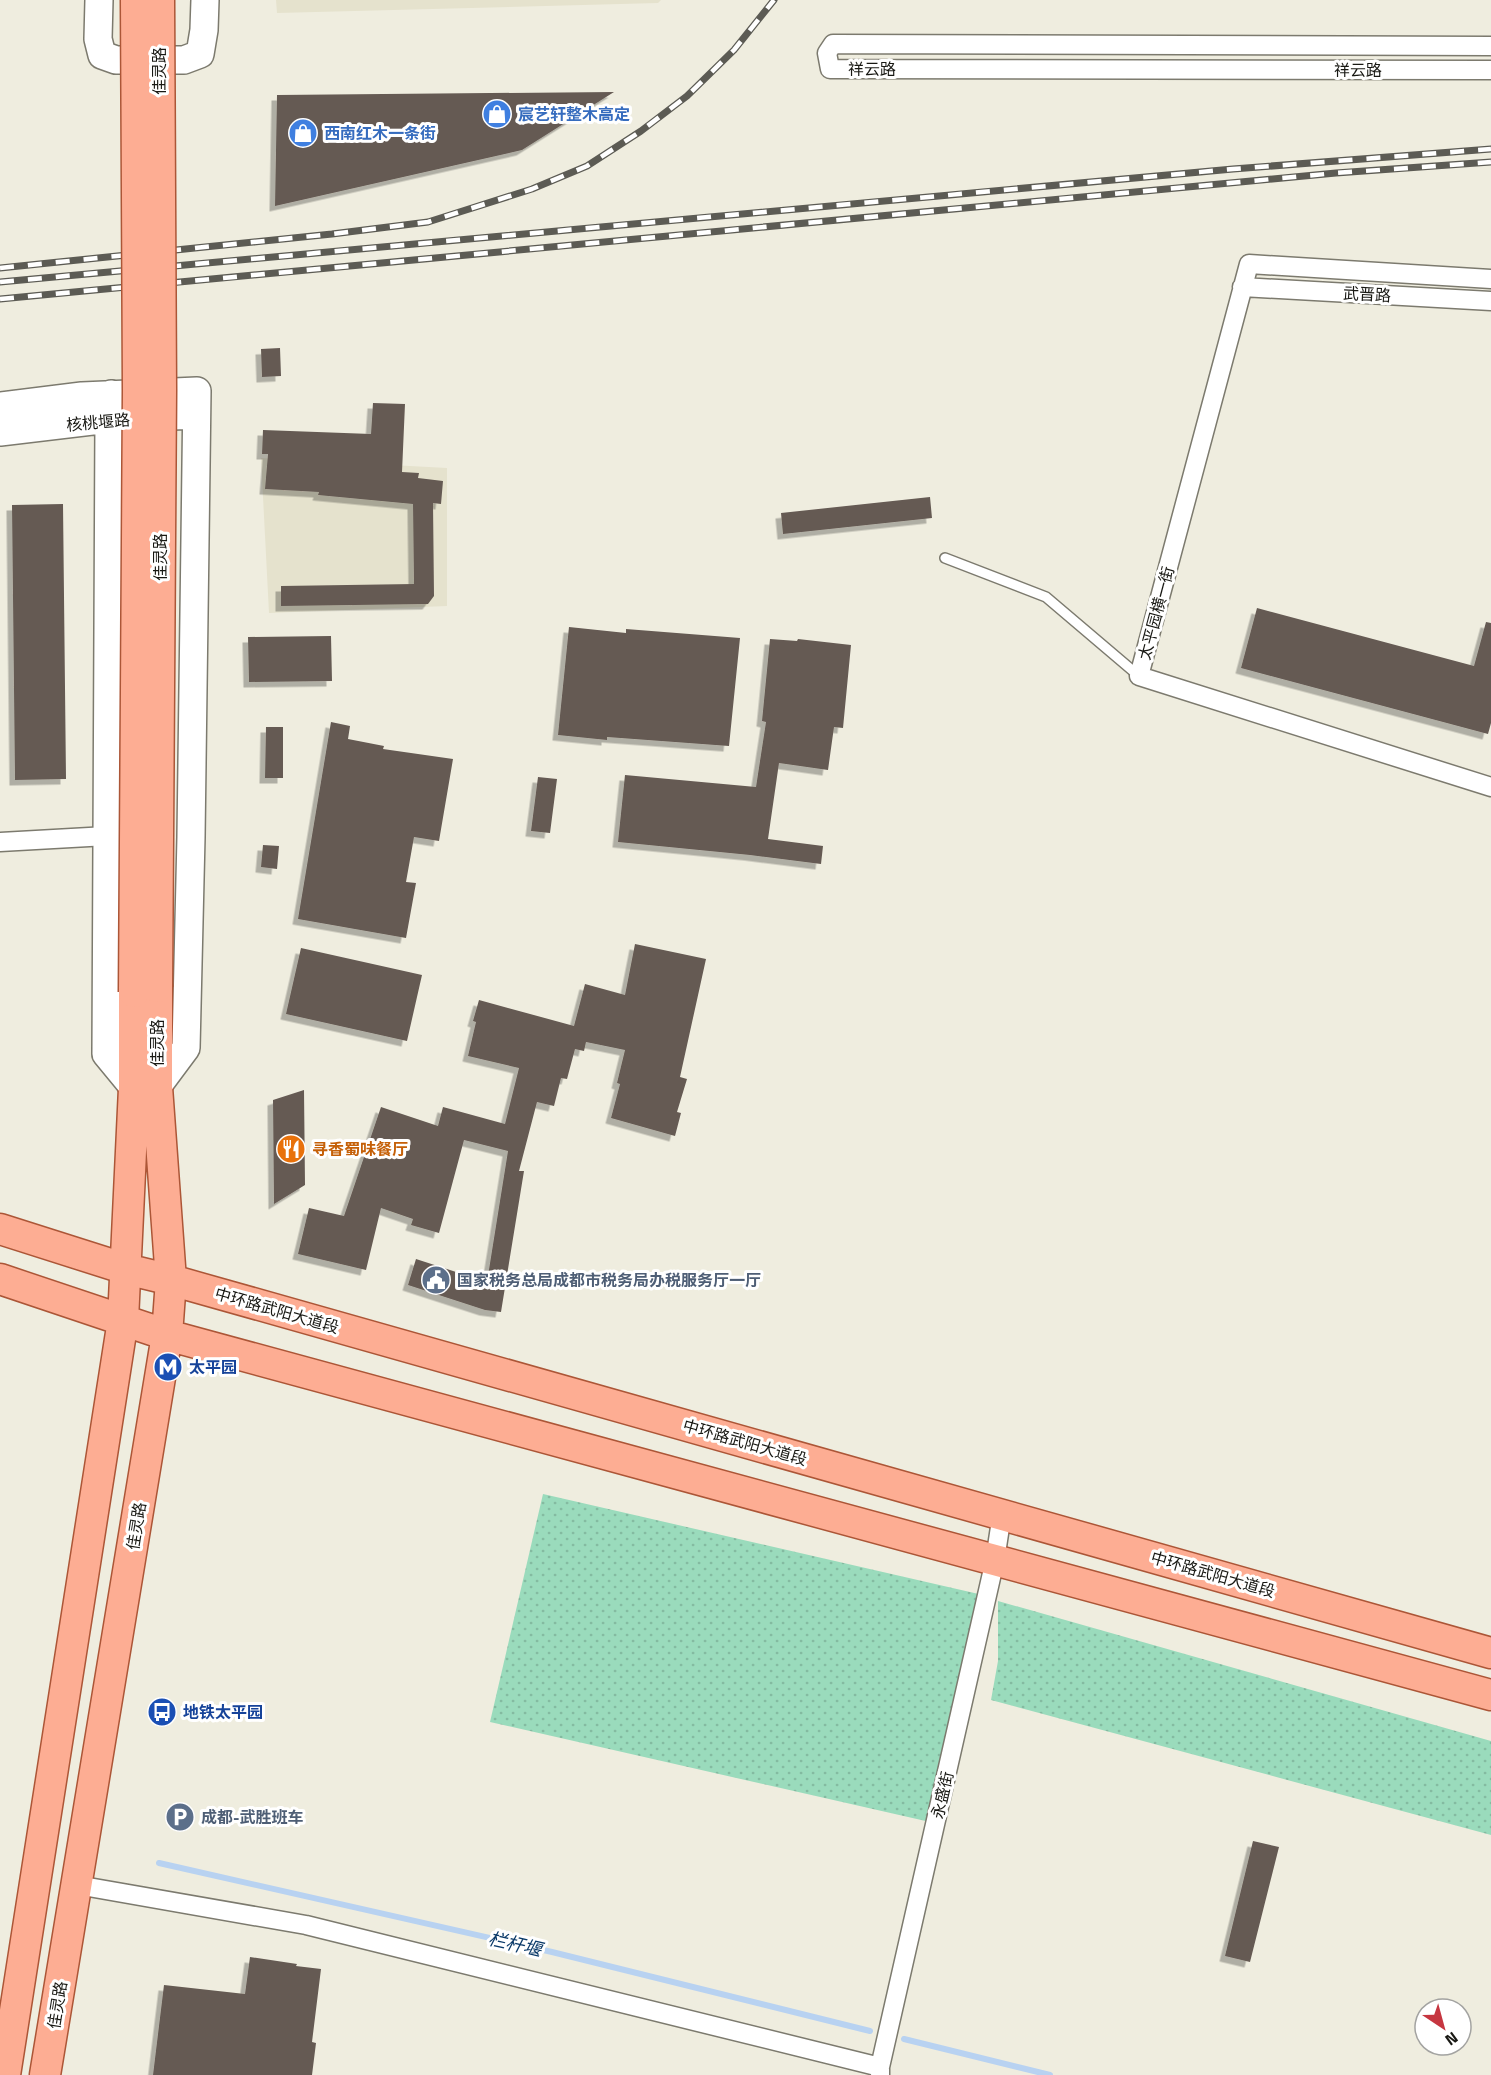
<svg xmlns="http://www.w3.org/2000/svg" width="1491" height="2075" font-family="'Titillium Web','Noto Sans SC',sans-serif">
	<style>
		.built { fill: #e5e2cd }
		.grass { fill: url(#grass-dots) }
		.lines { fill: none; stroke-linecap: round; stroke-linejoin: round }
		.stream { stroke: #b8d2f1; stroke-width: 6 }
		.building { fill: #655a53; filter: url(#shadow) }
		.lane-casing { stroke: #7c7a6e; stroke-width: 12 }
		.street-casing { stroke: #7c7a6e; stroke-width: 21 }
		.secondary-casing { stroke: #7c7a6e; stroke-width: 30 }
		.primary-casing { stroke: #ac5637; stroke-width: 33 }
		.lane { stroke: #fff; stroke-width: 9 }
		.street { stroke: #fff; stroke-width: 18 }
		.secondary { stroke: #fff; stroke-width: 27 }
		.primary { stroke: #fdad93; stroke-width: 30 }
		.rail-casing { stroke: #5c5b54; stroke-width: 7 }
		.rail { stroke: #fff; stroke-width: 4.5; stroke-dasharray: 14; stroke-linecap: butt }
		.primary-bridge-casing { stroke: #ac5637; stroke-width: 33; stroke-linecap: butt }
		.primary-bridge { stroke: #fdad93; stroke-width: 30 }
		.labels { text-anchor: middle; dominant-baseline: central; stroke-width: 6; stroke-linejoin: round; paint-order: stroke }
		.street-label { font-size: 16px; fill: #181813; stroke: #fff }
		.shop-label { font-size: 16px; font-weight: bold; fill: #366cbe; stroke: #fff; text-anchor: start }
		.food-label { font-size: 16px; font-weight: bold; fill: #c56008; stroke: #fff; text-anchor: start }
		.service-label { font-size: 16px; font-weight: bold; fill: #4e5e75; stroke: #fff; text-anchor: start }
		.transit-label { font-size: 16px; font-weight: bold; fill: #164399; stroke: #fff; text-anchor: start }
		.water-label { font-size: 18px; font-style: italic; fill: #0b3a69; stroke: #fff }
	</style>
	<defs>
		<pattern id="grass-dots" width="8" height="8" patternUnits="userSpaceOnUse" patternTransform="scale(1.5)"><rect width="8" height="8" fill="#9adbbc"/><path d="M2 2h.1M6 6h.1" fill="none" stroke="#84bba1" stroke-width="1.8" stroke-linecap="round"/></pattern>
		<filter id="shadow"><feDropShadow dx="-5.5" dy="5.5" stdDeviation="0" flood-color="#0004"/></filter>
	</defs>
	<rect width="100%" height="100%" fill="#efeddf"/>
	<path class="built" d="M 276,0 L 661,0 L 658,3 L 277,13 Z
		M 261,458 L 447,468 L 447,606 L 269,613 Z"/>
	<path class="grass" d="M 543,1494 L 983,1595 L 930,1822 L 490,1722 Z
		M 998,1601 L 1491,1741 L 1491,1835 L 991,1700 L 998,1661 Z"/>
	<g class="lines">
		<path class="stream" d="M 159,1863 L 552,1952 L 870,2031
			M 904,2039 L 1050,2075"/>
	</g>
	<path class="building" d="M 614,92 L 522,150 L 275,206 L 277,95 Z
		M 280,348 L 281,376 L 262,377 L 261,349 Z
		M 373,403 L 405,404 L 402,472 L 419,473 L 418,478 L 443,481 L 441,504 L 433,503 L 434,596 L 428,604 L 281,606 L 281,586 L 414,584 L 413,504 L 318,495 L 319,492 L 265,489 L 268,454 L 262,454 L 263,430 L 371,434 Z
		M 930,497 L 932,518 L 783,534 L 781,513 Z
		M 63,504 L 66,779 L 15,780 L 12,505 Z
		M 1257,608 L 1474,666 L 1486,622 L 1491,623 L 1491,723 L 1488,734 L 1241,668 Z
		M 569,627 L 626,633 L 626,629 L 740,638 L 729,746 L 607,737 L 607,740 L 558,735 Z
		M 331,636 L 332,681 L 249,682 L 248,637 Z
		M 770,639 L 797,641 L 798,639 L 851,645 L 843,728 L 834,727 L 828,770 L 779,763 L 768,839 L 823,846 L 821,864 L 750,855 L 618,842 L 625,775 L 756,787 L 766,722 L 762,721 Z
		M 331,722 L 350,726 L 348,739 L 384,746 L 383,749 L 453,759 L 439,841 L 414,837 L 406,882 L 416,883 L 406,938 L 298,919 Z
		M 266,727 L 283,727 L 283,778 L 265,778 Z
		M 538,777 L 557,779 L 550,833 L 531,831 Z
		M 263,845 L 279,846 L 277,869 L 261,867 Z
		M 635,944 L 706,959 L 680,1077 L 687,1079 L 677,1112 L 681,1113 L 675,1136 L 611,1118 L 620,1084 L 617,1083 L 625,1050 L 586,1042 L 584,1051 L 575,1049 L 567,1079 L 561,1078 L 554,1106 L 537,1102 L 519,1171 L 524,1171 L 501,1312 L 485,1310 L 408,1285 L 416,1259 L 487,1282 L 508,1151 L 464,1140 L 439,1233 L 411,1225 L 413,1219 L 381,1208 L 366,1270 L 298,1254 L 309,1208 L 344,1216 L 381,1107 L 438,1126 L 443,1107 L 505,1124 L 519,1068 L 468,1056 L 476,1022 L 473,1021 L 479,1000 L 574,1026 L 585,984 L 625,995 Z
		M 301,948 L 422,975 L 407,1041 L 286,1014 Z
		M 304,1090 L 305,1185 L 274,1204 L 273,1100 Z
		M 1253,1841 L 1279,1847 L 1250,1962 L 1225,1956 Z
		M 250,1957 L 297,1964 L 296,1966 L 321,1969 L 312,2042 L 316,2043 L 312,2075 L 153,2075 L 164,1985 L 245,1994 Z"/>
	<g class="lines">
		<g class="lane-casing">
			<path id="lane" d="M 945,558 L 1046,597 L 1139,676"/>
		</g>
		<g class="street-casing">
			<path id="street" d="M 1491,46 L 833,44 L 827,53 L 830,69 L 1491,70
				M 1491,279 L 1249,264 L 1139,676 L 1491,787
				M 1242,287 L 1491,301
				M 0,842 L 107,836
				M 77,1885 L 306,1925 L 880,2067
				M 880,2075 L 880,2067 L 995,1560 L 1002,1514"/>
		</g>
		<g class="secondary-casing">
			<path id="secondary" d="M 99,0 L 98,39 L 102,55 L 116,60 L 184,60 L 200,54 L 204,30 L 205,0
				M 111,394 L 109,419 L 106,1054 L 134,1088
				M 0,406 L 82,396 L 197,391 L 191,837 L 186,1048 L 157,1087
				M 0,432 L 109,419 L 195,415"/>
		</g>
		<g class="primary-casing">
			<path id="primary" d="M 0,1229 L 126,1269 L 171,1280 L 1491,1653
				M 0,1279 L 167,1335 L 1491,1695
				M 5,2075 L 123,1320 L 134,1088 L 134,992
				M 45,2075 L 167,1335 L 171,1280 L 157,1087 L 157,987"/>
		</g>
		<use href="#lane" class="lane"/>
		<use href="#street" class="street"/>
		<use href="#secondary" class="secondary"/>
		<use href="#primary" class="primary"/>
		<g class="rail-casing">
			<path id="rail" d="M 0,268 L 332,234 L 428,222 L 532,189 L 587,166 L 641,131 L 687,96 L 734,50 L 774,0
				M 0,282 L 1233,169 L 1491,149
				M 0,299 L 1336,173 L 1491,162"/>
		</g>
		<use href="#rail" class="rail"/>
		<g class="primary-bridge-casing">
			<path id="primary-bridge" d="M 157,987 L 161,390 L 159,0
				M 134,992 L 138,390 L 136,0"/>
		</g>
		<use href="#primary-bridge" class="primary-bridge"/>
	</g>
	<defs>
		<g id="shop-disc" transform="scale(1.5)"><circle r="9.5" fill="#3f7fe0" stroke="#fff"/><path d="M-5-2.5h2.3a2.7 3.5 0 0 1 5.4 0H5L5.5 6h-11ZM-1.5-2.5h3a1.5 2.3 0 0 0-3 0Z" fill="#fff"/></g>
		<g id="restaurant-disc" transform="scale(1.5)"><circle r="9.5" fill="#e8710a" stroke="#fff"/><path d="M-5-6h1v4h1v-4h1v4h1v-4h1v5L-1.5 .5V6h-2V.5L-5-1ZM5-6V6H3V1.5H1.5Q1.5-4 5-6Z" fill="#fff"/></g>
		<g id="civic-disc" transform="scale(1.5)"><circle r="9.5" fill="#5c6f8a" stroke="#fff"/><path d="M-.6-6.5H3V-4.5H.6V-3L4-1V1h2V6H-6V1h2V-1L-.6-3ZM-1.2 2.5V6h2.4V2.5Z" fill="#fff"/></g>
		<g id="metro-disc" transform="scale(1.5)"><circle r="9.5" fill="#1a4fb4" stroke="#fff"/><path d="M-5.5 5V-5H-3L0 0L3-5H5.5V5H3V-.5L0 4L-3-.5V5Z" fill="#fff"/></g>
		<g id="bus-disc" transform="scale(1.5)"><circle r="9.5" fill="#1a4fb4" stroke="#fff"/><path d="M-5-6H5V4H4V6H2V4H-2V6H-4V4H-5ZM-3.5-4V0h7V-4ZM-3.5 1.2v1.5H-2V1.2ZM2 1.2v1.5H3.5V1.2Z" fill="#fff"/></g>
		<g id="parking-disc" transform="scale(1.5)"><circle r="9.5" fill="#5c6f8a" stroke="#fff"/><path d="M-3.5-5.5H1a3.5 3.5 0 0 1 0 7H-1V5.5H-3.5ZM-1-3.4V-.6H.8a1.4 1.4 0 0 0 0-2.8Z" fill="#fff"/></g>
	</defs>
	<g fill-rule="evenodd">
		<use href="#shop-disc" x="497" y="114"/>
		<use href="#shop-disc" x="303" y="133"/>
		<use href="#restaurant-disc" x="291" y="1149"/>
		<use href="#civic-disc" x="436" y="1280"/>
		<use href="#metro-disc" x="168" y="1367"/>
		<use href="#bus-disc" x="162" y="1712"/>
		<use href="#parking-disc" x="180" y="1817"/>
	</g>
	<g class="labels">
		<g class="street-label">
			<text x="872" y="69">祥云路</text>
			<text x="1358" y="70">祥云路</text>
			<text transform="translate(159 71) rotate(-90)">佳灵路</text>
			<text transform="translate(1367 294) rotate(3)">武晋路</text>
			<text transform="translate(98 422) rotate(-5)">核桃堰路</text>
			<text transform="translate(160 557) rotate(-90)">佳灵路</text>
			<text transform="translate(1156 613) rotate(-75)">太平园横一街</text>
			<text transform="translate(157 1043) rotate(-90)">佳灵路</text>
			<text transform="translate(277 1310) rotate(16)">中环路武阳大道段</text>
			<text transform="translate(745 1442) rotate(16)">中环路武阳大道段</text>
			<text transform="translate(136 1526) rotate(-81)">佳灵路</text>
			<text transform="translate(1213 1574) rotate(16)">中环路武阳大道段</text>
			<text transform="translate(942 1795) rotate(-77)">永盛街</text>
			<text transform="translate(57 2005) rotate(-81)">佳灵路</text>
		</g>
		<g class="shop-label">
			<text x="518" y="114">宸艺轩整木高定</text>
			<text x="324" y="133">西南红木一条街</text>
		</g>
		<g class="food-label">
			<text x="312" y="1149">寻香蜀味餐厅</text>
		</g>
		<g class="service-label">
			<text x="457" y="1280">国家税务总局成都市税务局办税服务厅一厅</text>
			<text x="201" y="1817">成都-武胜班车</text>
		</g>
		<g class="transit-label">
			<text x="189" y="1367">太平园</text>
			<text x="183" y="1712">地铁太平园</text>
		</g>
		<g class="water-label">
			<text transform="translate(515 1944) rotate(13)">栏杆堰</text>
		</g>
	</g>
	<g transform="translate(1443 2027) rotate(144)"><circle r="28" fill="#ffffff" stroke="#a3a3a1" stroke-width="1.5"/>
	<path d="M0-4.5L10 22L0 15L-10 22Z" fill="#c63640"/>
	<text y="-9" font-size="16" font-weight="bold" text-anchor="middle" fill="#181813">N</text>
	</g>
</svg>
